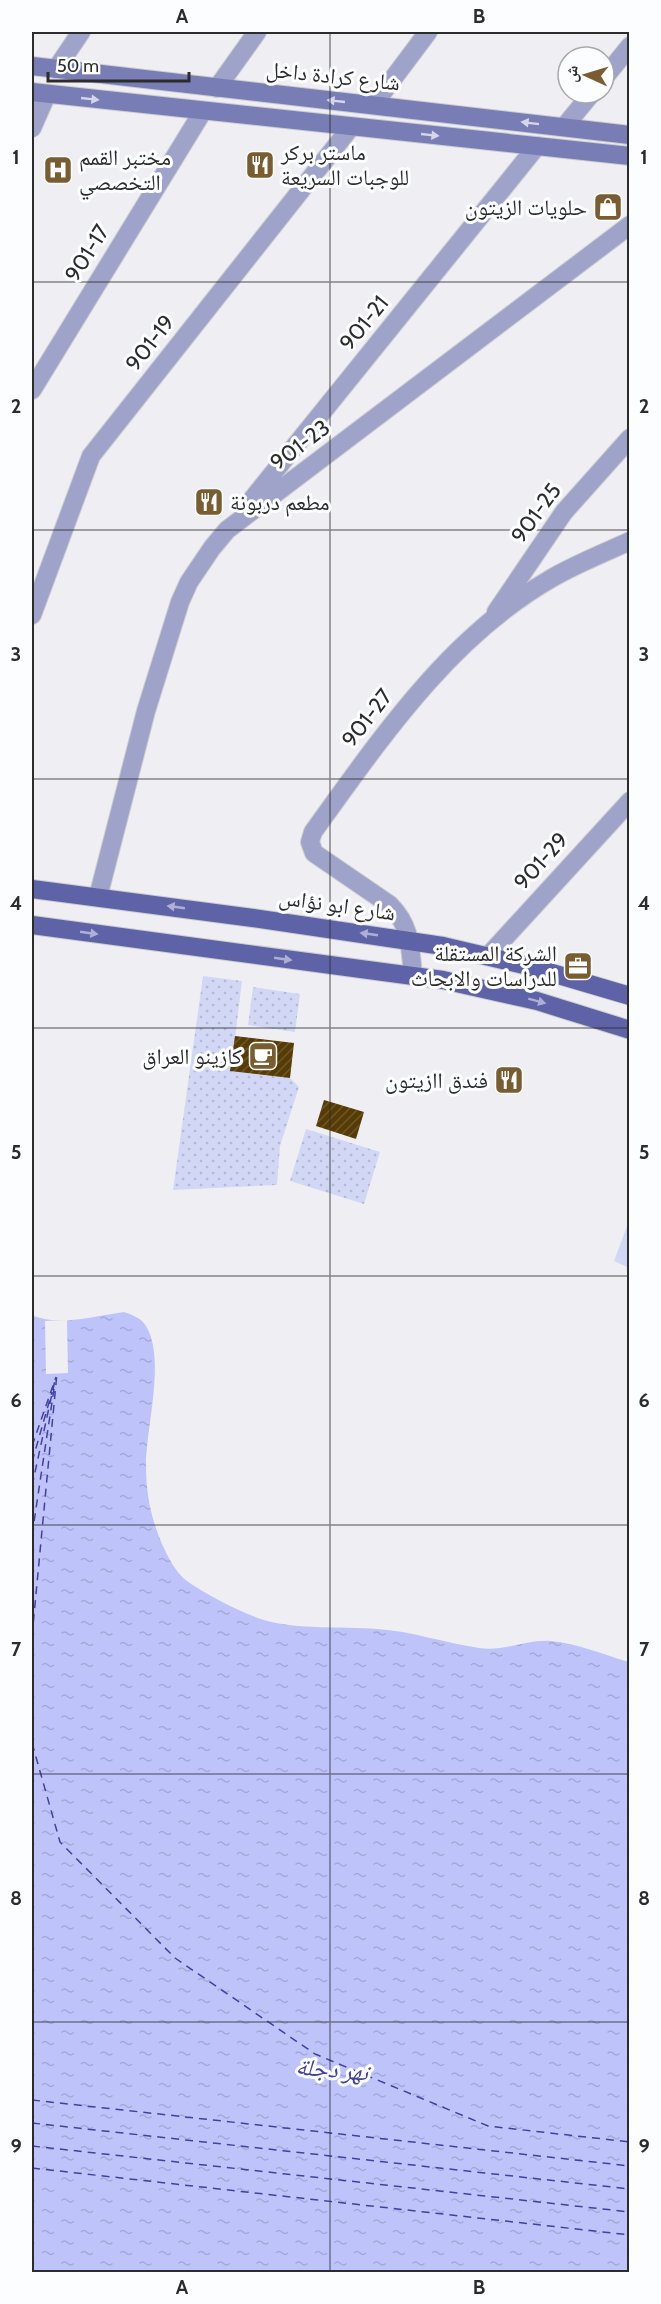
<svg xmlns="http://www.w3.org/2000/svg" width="661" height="2304" font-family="Cabin,'Noto Naskh Arabic',sans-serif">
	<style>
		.grass { fill: url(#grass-dots) }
		.park { fill: #d2d7f5 }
		.water { fill: url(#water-ripples) }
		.pier { fill: #efeff3 }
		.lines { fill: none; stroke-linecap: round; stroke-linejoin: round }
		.ferry { stroke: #433fa3; stroke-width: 1.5; stroke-dasharray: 8 6; stroke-linecap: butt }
		.building { fill: url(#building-hatch) }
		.street-casing { stroke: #cccccf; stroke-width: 20 }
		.secondary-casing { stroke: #cccccf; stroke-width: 20 }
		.primary-casing { stroke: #cccccf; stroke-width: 20 }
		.street { stroke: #9fa3ca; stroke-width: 18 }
		.secondary { stroke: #787db6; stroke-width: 18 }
		.primary { stroke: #5e62a6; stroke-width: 18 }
		.oneway { fill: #d4d7e9 }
		.oneway2 { fill: #adb0d2 }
		.grid { fill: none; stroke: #2c2c2d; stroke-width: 1.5; stroke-opacity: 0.55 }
		.labels { text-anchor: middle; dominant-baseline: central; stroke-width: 6; stroke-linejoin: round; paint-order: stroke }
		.street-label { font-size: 22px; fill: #2c2c2d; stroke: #fcfdff }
		.poi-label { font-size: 22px; fill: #2c2c2d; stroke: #fcfdff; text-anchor: end }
		.water-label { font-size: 24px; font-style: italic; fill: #433fa3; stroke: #fcfdff }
		.neatline { fill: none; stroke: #2c2c2d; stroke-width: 2 }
		.grid-label { font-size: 20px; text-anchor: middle; font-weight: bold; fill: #2c2c2d }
	</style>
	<defs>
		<pattern id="grass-dots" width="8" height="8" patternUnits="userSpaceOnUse" patternTransform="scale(1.5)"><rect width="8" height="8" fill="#d2d7f5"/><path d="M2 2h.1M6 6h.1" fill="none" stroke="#b4b9d2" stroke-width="1.8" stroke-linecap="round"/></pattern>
		<pattern id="water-ripples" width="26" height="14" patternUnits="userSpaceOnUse" patternTransform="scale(1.5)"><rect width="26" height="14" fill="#bec4fa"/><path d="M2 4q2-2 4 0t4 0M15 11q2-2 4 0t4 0" fill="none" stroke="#a3a9d7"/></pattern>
		<pattern id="building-hatch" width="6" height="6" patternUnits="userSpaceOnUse" patternTransform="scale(1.5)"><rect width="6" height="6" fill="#573b05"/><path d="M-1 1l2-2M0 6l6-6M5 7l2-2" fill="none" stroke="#6c562a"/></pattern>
	</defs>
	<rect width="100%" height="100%" fill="#efeff3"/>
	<path class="grass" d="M 203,976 L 242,981 L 231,1071 L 290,1078 L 299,1087 L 280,1146 L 277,1185 L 173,1190 Z
		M 253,987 L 300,994 L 295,1032 L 248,1025 Z
		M 306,1129 L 380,1152 L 364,1204 L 290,1181 Z"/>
	<path class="park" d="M 629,1221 L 629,1268 L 614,1261 Z"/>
	<path class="water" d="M 124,1312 C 133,1315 141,1318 146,1326 C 166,1358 146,1428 146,1465 C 146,1494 151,1518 162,1544 C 168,1557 176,1573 187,1581 C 208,1596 240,1612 264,1620 C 298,1630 341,1626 377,1629 C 411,1631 445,1643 479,1648 C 504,1652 527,1639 551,1641 C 577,1643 604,1655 629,1662 L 629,2272 L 32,2272 L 32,1315 C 59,1327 94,1316 124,1312 Z"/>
	<path class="pier" d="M 67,1320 L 68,1373 L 46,1374 L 45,1321 Z"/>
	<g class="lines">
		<path class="ferry" d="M 32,1446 L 56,1377
			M 32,1462 L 52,1392
			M 32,1486 L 55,1380
			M 32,1535 L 54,1389
			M 32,1636 L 57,1373
			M 32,1743 L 60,1842 L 175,1958 L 315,2054 L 488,2126 L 630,2142
			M 32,2100 L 630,2166
			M 32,2123 L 630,2189
			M 32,2146 L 630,2212
			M 32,2168 L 630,2235"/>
	</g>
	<path class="building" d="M 235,1036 L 294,1043 L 290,1078 L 230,1071 Z
		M 324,1100 L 364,1112 L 356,1139 L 316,1126 Z"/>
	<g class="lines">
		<g class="street-casing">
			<path id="street" d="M 56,69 L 81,32
				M 604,78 L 630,46
				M 217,88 L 257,32
				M 374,104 L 428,32
				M 564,127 L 592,93
				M 32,128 L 47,94
				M 32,390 L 203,111
				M 245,508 L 537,146
				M 496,612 L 564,512 L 630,438
				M 32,615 L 91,456 L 351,127
				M 98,897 L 146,711 L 180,602 L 189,582 L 212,548 L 227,530 L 630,225
				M 489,955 L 630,801
				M 413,975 C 410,947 411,926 390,905 L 314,853 L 310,842 L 313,832 C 381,738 449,637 552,578 C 576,564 604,553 630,541"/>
		</g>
		<g class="secondary-casing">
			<path id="secondary" d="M 32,66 L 630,135
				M 32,92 L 630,156"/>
		</g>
		<g class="primary-casing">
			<path id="primary" d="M 32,889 L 253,918 L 443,946 L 528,966 L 630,996
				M 32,925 L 443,980 L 537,1001 L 630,1030"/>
		</g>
		<use href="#street" class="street"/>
		<use href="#secondary" class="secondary"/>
		<use href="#primary" class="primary"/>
	</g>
	<defs><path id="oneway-solid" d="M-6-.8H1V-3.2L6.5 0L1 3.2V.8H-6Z" transform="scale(1.5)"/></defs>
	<g class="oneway">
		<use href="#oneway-solid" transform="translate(90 99) rotate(6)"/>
		<use href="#oneway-solid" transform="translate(336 101) rotate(-174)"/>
		<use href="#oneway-solid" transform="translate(530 123) rotate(-173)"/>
		<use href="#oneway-solid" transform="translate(430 135) rotate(6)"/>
	</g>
	<g class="oneway2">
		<use href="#oneway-solid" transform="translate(176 907) rotate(-172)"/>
		<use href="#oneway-solid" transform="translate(89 933) rotate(8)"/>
		<use href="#oneway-solid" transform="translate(369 934) rotate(-172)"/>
		<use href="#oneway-solid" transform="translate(283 959) rotate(8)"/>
		<use href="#oneway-solid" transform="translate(537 1001) rotate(15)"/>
	</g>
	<path class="grid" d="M 330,32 L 330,2272M 32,282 L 630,282M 32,530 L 630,530M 32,779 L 630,779M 32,1028 L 630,1028M 32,1276 L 630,1276M 32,1525 L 630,1525M 32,1774 L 630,1774M 32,2022 L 630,2022"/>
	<defs>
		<g id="restaurant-square" transform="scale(1.5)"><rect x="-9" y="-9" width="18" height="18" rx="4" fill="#795d30" stroke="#fcfdff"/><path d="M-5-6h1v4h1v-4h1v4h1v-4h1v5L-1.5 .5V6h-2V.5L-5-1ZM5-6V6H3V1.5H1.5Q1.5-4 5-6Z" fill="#fff"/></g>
		<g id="hospital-square" transform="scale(1.5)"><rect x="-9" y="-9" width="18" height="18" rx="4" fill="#795d30" stroke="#fcfdff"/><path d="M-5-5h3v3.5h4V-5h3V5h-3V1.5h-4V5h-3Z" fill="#fff"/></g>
		<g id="shop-square" transform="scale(1.5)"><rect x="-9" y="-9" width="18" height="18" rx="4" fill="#795d30" stroke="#fcfdff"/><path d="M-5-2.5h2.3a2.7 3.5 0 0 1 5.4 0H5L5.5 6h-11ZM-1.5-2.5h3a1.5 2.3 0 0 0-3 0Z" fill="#fff"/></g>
		<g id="office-square" transform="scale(1.5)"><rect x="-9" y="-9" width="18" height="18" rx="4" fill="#795d30" stroke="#fcfdff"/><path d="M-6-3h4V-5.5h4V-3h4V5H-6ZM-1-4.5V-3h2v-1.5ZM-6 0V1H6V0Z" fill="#fff"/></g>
		<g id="cafe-square" transform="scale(1.5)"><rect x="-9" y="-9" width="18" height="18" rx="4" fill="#795d30" stroke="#fcfdff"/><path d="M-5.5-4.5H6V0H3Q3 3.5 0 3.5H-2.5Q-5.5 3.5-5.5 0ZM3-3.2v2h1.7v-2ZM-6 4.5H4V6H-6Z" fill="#fff"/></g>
	</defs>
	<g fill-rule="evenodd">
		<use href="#restaurant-square" x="260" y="165"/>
		<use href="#hospital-square" x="58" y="170"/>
		<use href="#shop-square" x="608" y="207"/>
		<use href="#restaurant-square" x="209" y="502"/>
		<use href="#office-square" x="578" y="966"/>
		<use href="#cafe-square" x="263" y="1056"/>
		<use href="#restaurant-square" x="509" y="1080"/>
	</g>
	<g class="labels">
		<g class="street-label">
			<text transform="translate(333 76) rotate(6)">شارع كرادة داخل</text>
			<text transform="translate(87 253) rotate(-58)">901-17</text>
			<text transform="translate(364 323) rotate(-51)">901-21</text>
			<text transform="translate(150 343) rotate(-52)">901-19</text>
			<text transform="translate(300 445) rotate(-37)">901-23</text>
			<text transform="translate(536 513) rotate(-54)">901-25</text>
			<text transform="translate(367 718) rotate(-52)">901-27</text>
			<text transform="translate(541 861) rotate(-48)">901-29</text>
			<text transform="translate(337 905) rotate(8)">شارع ابو نؤاس</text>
		</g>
		<g class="poi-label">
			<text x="281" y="152" text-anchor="start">ماستر بركر<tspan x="281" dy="25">للوجبات السريعة</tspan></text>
			<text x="79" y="157" text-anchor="start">مختبر القمم<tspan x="79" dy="25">التخصصي</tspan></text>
			<text x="587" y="207">حلويات الزيتون</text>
			<text x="230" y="502" text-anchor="start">مطعم دربونة</text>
			<text x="557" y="953">الشركة المستقلة<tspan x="557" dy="25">للدراسات والابحاث</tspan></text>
			<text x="242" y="1056">كازينو العراق</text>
			<text x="488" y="1080">فندق اازيتون</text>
		</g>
		<g class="water-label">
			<text transform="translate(332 2069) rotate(5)">نهر دجلة</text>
		</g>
	</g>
	<rect width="661" height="2304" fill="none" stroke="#fcfdff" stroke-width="66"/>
	<g transform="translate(586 75) rotate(274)"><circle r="28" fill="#fcfdff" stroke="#a9a9ab" stroke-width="1.5"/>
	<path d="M0-4.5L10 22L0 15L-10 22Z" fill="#795d30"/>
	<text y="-9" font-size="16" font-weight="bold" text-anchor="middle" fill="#2c2c2d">ش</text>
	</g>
	<path d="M48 72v9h141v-9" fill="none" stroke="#2c2c2d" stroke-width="3"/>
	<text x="57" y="72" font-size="18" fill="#2c2c2d" stroke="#fcfdff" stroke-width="4.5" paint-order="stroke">50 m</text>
	<rect x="33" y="33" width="595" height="2238" class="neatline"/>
	<g class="grid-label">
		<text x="182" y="23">A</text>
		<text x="479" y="23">B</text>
		<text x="16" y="164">1</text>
		<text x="644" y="164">1</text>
		<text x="16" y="413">2</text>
		<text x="644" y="413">2</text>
		<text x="16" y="661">3</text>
		<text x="644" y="661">3</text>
		<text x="16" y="910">4</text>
		<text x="644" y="910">4</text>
		<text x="16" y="1159">5</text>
		<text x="644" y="1159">5</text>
		<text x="16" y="1407">6</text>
		<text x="644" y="1407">6</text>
		<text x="16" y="1656">7</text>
		<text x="644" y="1656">7</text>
		<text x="16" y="1905">8</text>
		<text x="644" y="1905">8</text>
		<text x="16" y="2153">9</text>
		<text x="644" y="2153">9</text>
		<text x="182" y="2294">A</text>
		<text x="479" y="2294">B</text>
	</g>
</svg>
